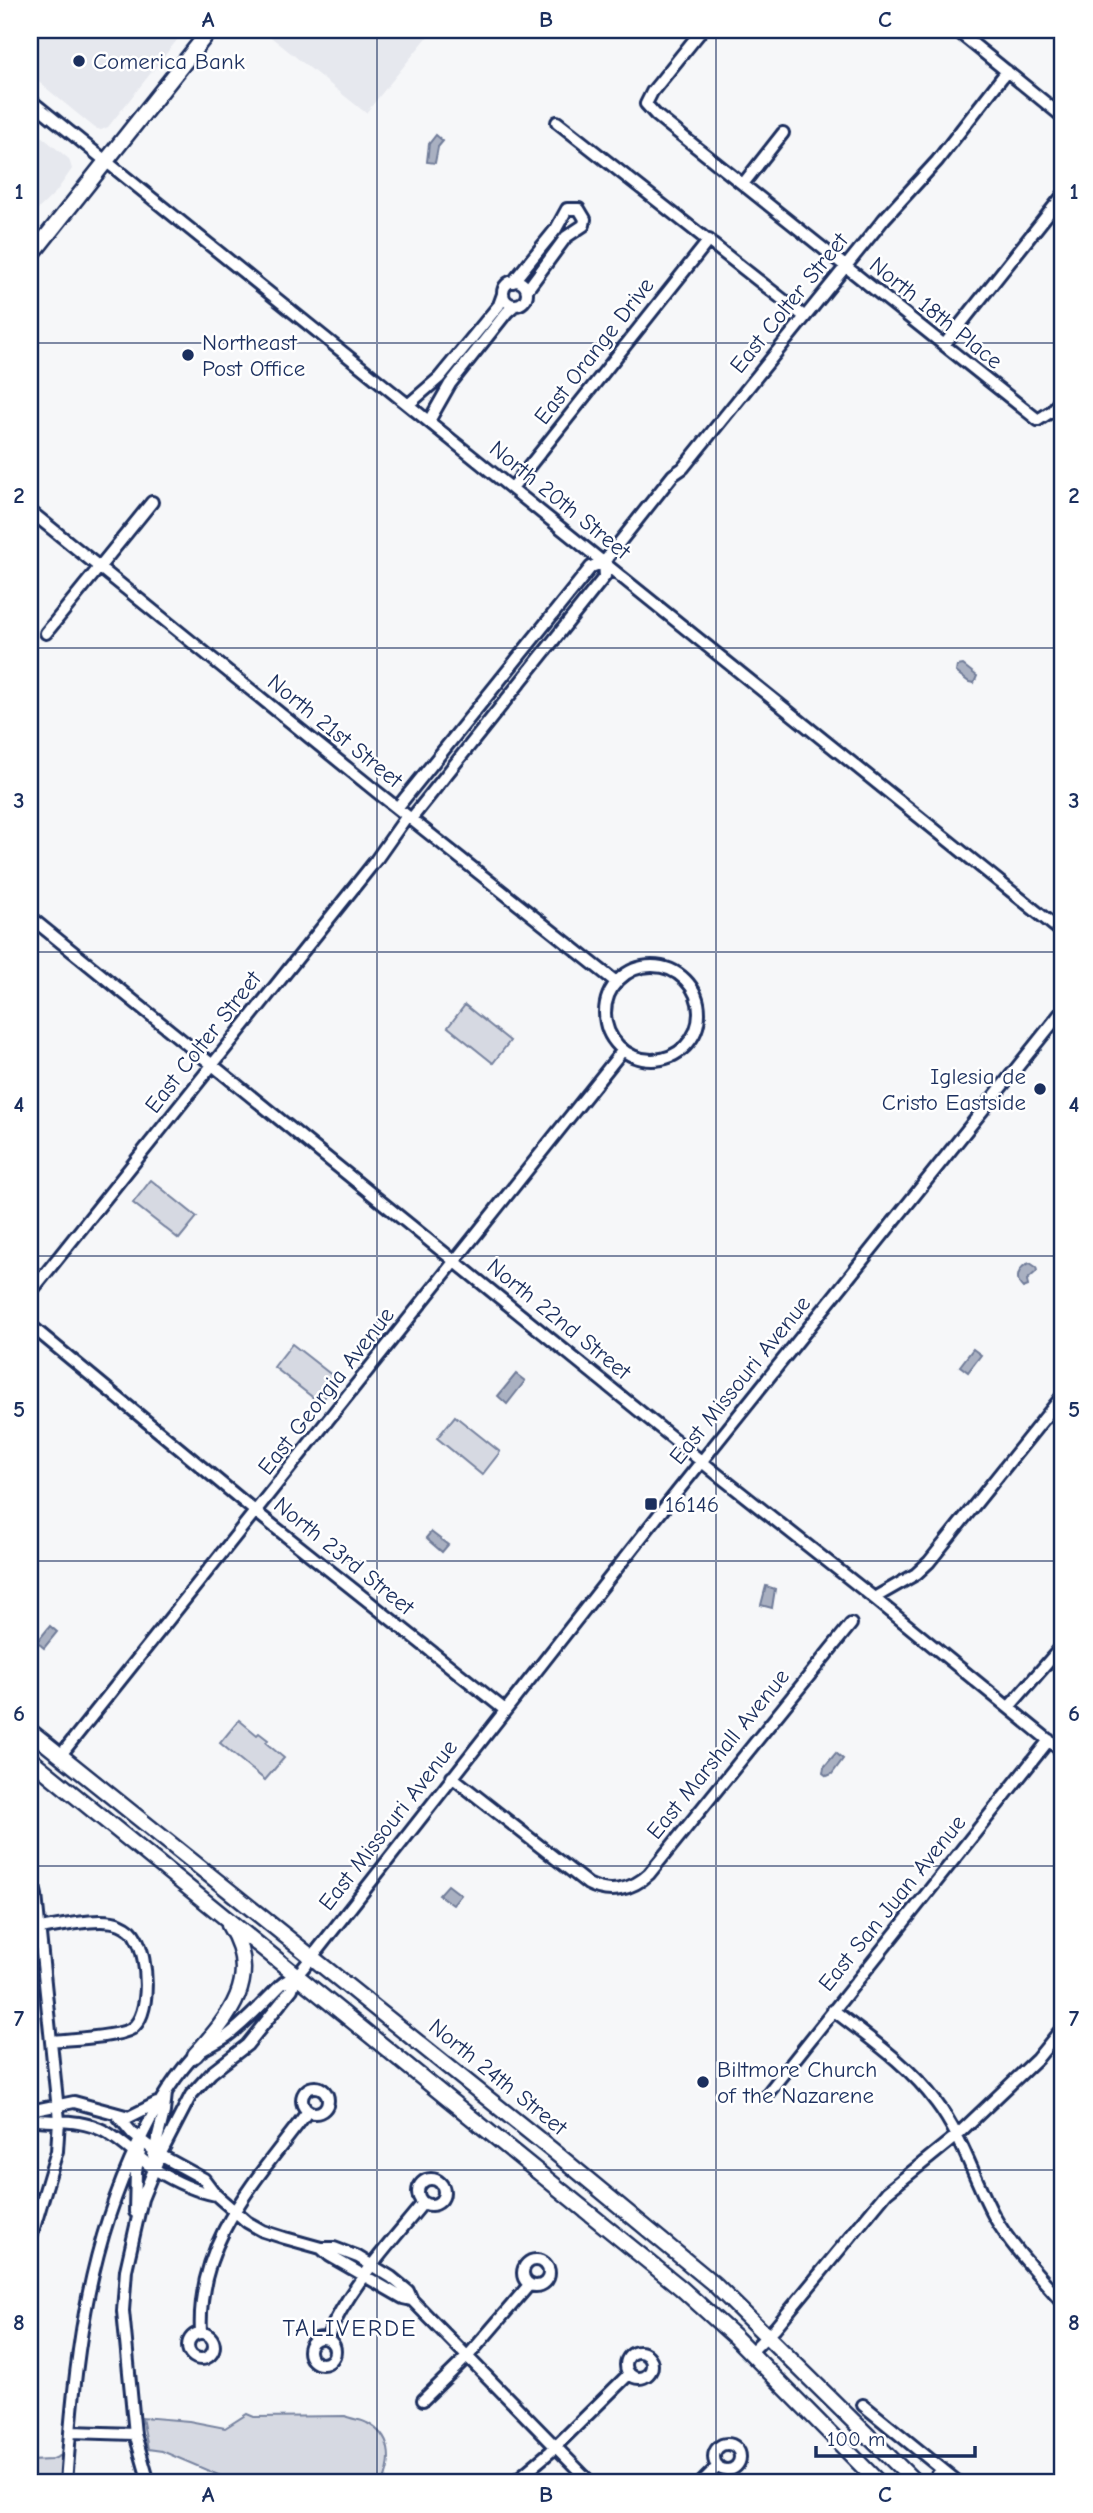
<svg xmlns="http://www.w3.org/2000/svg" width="1093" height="2513" font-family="'Comic Neue',sans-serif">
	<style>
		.built { fill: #e6e8ee }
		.green { fill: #d6d9e2; stroke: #7884a0; stroke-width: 2 }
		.water { fill: #a9b0c1; stroke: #707c99; stroke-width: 2 }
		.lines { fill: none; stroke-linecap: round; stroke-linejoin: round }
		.minor-casing { stroke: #1b2f5e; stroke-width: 16 }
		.major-casing { stroke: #1b2f5e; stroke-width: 19 }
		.minor { stroke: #fff; stroke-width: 10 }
		.major { stroke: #fff; stroke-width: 14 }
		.grid { fill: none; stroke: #1b2f5e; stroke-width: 2; stroke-opacity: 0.55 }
		.poi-dot { fill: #1b2f5e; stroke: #fff; stroke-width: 2.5 }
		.labels { text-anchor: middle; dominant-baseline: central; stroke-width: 5; stroke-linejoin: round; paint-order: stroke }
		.poi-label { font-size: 23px; fill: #1b2f5e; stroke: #fff; text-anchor: start }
		.street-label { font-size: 23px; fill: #1b2f5e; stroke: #fff }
		.neighbourhood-label { font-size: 24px; letter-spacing: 2px; fill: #1b2f5e; stroke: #fff }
		.neatline { fill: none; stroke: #1b2f5e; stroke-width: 2.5 }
		.grid-label { font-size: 23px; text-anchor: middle; font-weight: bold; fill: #1b2f5e }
	</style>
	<rect width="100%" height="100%" fill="#f6f7f9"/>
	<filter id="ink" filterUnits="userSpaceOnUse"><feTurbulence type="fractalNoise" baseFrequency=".0143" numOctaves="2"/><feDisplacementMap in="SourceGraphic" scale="14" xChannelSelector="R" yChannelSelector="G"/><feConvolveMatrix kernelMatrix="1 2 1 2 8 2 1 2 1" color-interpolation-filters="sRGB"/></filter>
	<g filter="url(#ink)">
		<path class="built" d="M 30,30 L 185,30 L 108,127 L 101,130 L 95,128 L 30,75 Z
			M 262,30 L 433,30 L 366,113 Z
			M 30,127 L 69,159 L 72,169 L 56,192 L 30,217 Z"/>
		<path class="green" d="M 465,1005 L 510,1041 L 493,1063 L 448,1027 Z
			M 151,1180 L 197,1217 L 179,1239 L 133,1203 Z
			M 292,1344 L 338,1380 L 320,1403 L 274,1367 Z
			M 455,1416 L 500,1452 L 482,1475 L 437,1438 Z
			M 239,1720 L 257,1735 L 259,1733 L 268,1740 L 266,1743 L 284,1758 L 265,1780 L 220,1743 Z
			M 247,2414 L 254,2417 L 345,2416 C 353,2420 361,2419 367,2423 C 392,2436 393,2460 383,2483 L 237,2483 L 162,2451 L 148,2449 L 142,2417 L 189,2421 L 225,2428 Z
			M 62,2455 L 62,2483 L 30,2483 L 30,2461 L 51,2460 Z"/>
		<path class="water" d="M 436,135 L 443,141 L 438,147 L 435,163 L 427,162 L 429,144 Z
			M 963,665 L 977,676 L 974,683 L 969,682 L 956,672 L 957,666 Z
			M 1030,1263 L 1036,1267 L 1037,1271 L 1027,1280 L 1028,1286 L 1023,1288 C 1014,1280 1018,1266 1030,1263 Z
			M 973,1349 L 981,1355 L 968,1372 L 960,1366 Z
			M 516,1374 L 525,1381 L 507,1404 L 498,1396 Z
			M 431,1532 L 448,1545 L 442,1552 L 428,1540 L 426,1538 Z
			M 766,1586 L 775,1589 L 772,1608 L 761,1605 Z
			M 50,1626 L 57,1632 L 44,1648 L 37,1642 Z
			M 836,1753 L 843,1759 L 832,1774 L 827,1776 L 823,1773 L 824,1767 Z
			M 448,1885 L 461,1895 L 453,1905 L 439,1895 Z"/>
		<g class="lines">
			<g class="minor-casing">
				<path id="minor" d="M 702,30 L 652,92 L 646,104 L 656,115 L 1038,420 L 1052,411 L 1063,397
					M 956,30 L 1063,117
					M 30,100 L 1063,933
					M 557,122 L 805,317
					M 743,184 L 783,133
					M503 293a12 12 0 1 1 24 0a12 12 0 1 1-24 0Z
					M 513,282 L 556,229 L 567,209 L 579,209 L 585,219 L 584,225 L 566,237 L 527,290
					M 944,345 L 1063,195
					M 409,404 L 439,378 L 499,305 L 503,294
					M 429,421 L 450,384 L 507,312 L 515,305
					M 512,488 L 709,240
					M 30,511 L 377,792 L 616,982
					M 46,633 L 152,502
					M 397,808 L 591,567 L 604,562 L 673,475 L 683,468 L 884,219 L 937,161 L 1007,71
					M 411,819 L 605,576 L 604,562
					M 30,917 L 717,1474 L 874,1598 L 1063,1752
					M605 1013a47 47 0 1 1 94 0a47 47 0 1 1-94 0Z
					M 30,1293 L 376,860 L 407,816
					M 30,1325 L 256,1512 L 505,1710
					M 874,1598 L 916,1574 L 929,1562 L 1063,1395
					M 1009,1707 L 1063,1645
					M 60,1756 L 623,1050
					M 452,1777 L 588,1884 C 609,1895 632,1890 649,1874 L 851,1624
					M 30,1869 L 36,1895 L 59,2120 L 57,2151 L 30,2241
					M 40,1929 C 61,1926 101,1916 120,1924 C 127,1927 133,1931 136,1938 C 148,1957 152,2015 131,2029 C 118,2037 70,2039 52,2041
					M 833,2010 C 869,2038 909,2065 936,2102 C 962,2136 974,2179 994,2216 C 1012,2248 1040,2276 1063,2303
					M302 2100a13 13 0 1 1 26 0a13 13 0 1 1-26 0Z
					M 768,2093 L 1049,1740
					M 30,2111 L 74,2102 L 129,2117 L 157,2103
					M 117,2115 L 133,2134 L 160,2155 L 204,2179 L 216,2195 L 247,2222 L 263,2231 L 285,2238 L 321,2248 L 334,2248 L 358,2257 L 391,2277 L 408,2291 L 412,2300 L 591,2483
					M 30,2119 C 57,2123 77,2118 104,2131 C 123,2141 138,2158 156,2170 C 174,2181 195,2191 216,2195
					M 153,2156 L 164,2112 L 166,2093
					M418 2192a13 13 0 1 1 26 0a13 13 0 1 1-26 0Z
					M 135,2212 L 136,2171 L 140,2151
					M 321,2248 L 330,2256 L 403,2298 L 412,2300
					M523 2273a13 13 0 1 1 26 0a13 13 0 1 1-26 0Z
					M188 2346a13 13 0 1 1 26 0a13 13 0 1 1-26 0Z
					M 201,2333 C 196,2241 256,2181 308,2111
					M309 2351a13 13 0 1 1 26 0a13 13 0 1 1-26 0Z
					M 327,2338 C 349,2287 388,2246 423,2203
					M626 2365a13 13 0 1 1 26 0a13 13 0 1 1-26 0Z
					M 750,2353 L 775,2328 L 887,2192 L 956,2136 L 1037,2059 L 1063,2027
					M 423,2400 L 468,2356 L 529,2285
					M 863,2405 L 959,2483
					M 71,2432 L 135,2434
					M714 2457a13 13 0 1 1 26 0a13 13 0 1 1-26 0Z
					M 66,2483 C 75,2363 85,2254 138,2144 C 153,2113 168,2085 191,2059 C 200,2049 216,2044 227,2036 C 247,2021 263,2003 281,1985 C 285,1981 289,1980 294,1977 C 301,1972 306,1964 312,1957 L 661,1512 L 1063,1010
					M 149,2483 L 135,2434 L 123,2311 L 126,2270 L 142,2199 L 160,2155 L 191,2095 L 211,2073 L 247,2045 L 292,1989 L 296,1976
					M 513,2483 L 550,2452 L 629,2374
					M 701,2483 L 718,2466
					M 931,2483 L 942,2469"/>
			</g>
			<g class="major-casing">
				<path id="major" d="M 30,257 L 210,30
					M 30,1731 L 552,2150 L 714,2284 L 916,2483
					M 30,1759 L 681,2288 L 734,2336 L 879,2483
					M 195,2055 C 229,2017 263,1978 229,1925"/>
			</g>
			<use href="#minor" class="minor"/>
			<use href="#major" class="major"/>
		</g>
	</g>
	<path class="grid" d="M 377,30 L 377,2483M 716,30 L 716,2483M 30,343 L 1063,343M 30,648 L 1063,648M 30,952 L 1063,952M 30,1256 L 1063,1256M 30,1561 L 1063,1561M 30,1866 L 1063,1866M 30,2170 L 1063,2170"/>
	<g class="poi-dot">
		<circle cx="79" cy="61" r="7"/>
		<circle cx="188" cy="355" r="7"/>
		<circle cx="1040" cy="1089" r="7"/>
		<rect x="644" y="1497" width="14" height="14" rx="3.5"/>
		<circle cx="703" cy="2082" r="7"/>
	</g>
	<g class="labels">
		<g class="poi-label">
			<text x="93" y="61">Comerica Bank</text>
			<text x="202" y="342">Northeast<tspan x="202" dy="26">Post Office</tspan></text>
			<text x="1026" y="1076" text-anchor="end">Iglesia de<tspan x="1026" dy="26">Cristo Eastside</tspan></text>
			<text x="665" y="1504">16146</text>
			<text x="717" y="2069">Biltmore Church<tspan x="717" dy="26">of the Nazarene</tspan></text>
		</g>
		<g class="street-label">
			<text transform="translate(789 303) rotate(-51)">East Colter Street</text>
			<text transform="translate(936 313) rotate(39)">North 18th Place</text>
			<text transform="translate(594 351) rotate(-52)">East Orange Drive</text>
			<text transform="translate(560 500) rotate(39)">North 20th Street</text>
			<text transform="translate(335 731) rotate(39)">North 21st Street</text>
			<text transform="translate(203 1042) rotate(-52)">East Colter Street</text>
			<text transform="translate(559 1319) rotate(39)">North 22nd Street</text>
			<text transform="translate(740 1380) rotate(-51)">East Missouri Avenue</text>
			<text transform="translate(326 1391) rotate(-52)">East Georgia Avenue</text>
			<text transform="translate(344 1556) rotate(39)">North 23rd Street</text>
			<text transform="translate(718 1754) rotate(-51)">East Marshall Avenue</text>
			<text transform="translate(388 1825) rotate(-52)">East Missouri Avenue</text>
			<text transform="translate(892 1903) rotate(-51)">East San Juan Avenue</text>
			<text transform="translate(498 2077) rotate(39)">North 24th Street</text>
		</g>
		<g class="neighbourhood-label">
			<text x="350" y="2328">TALIVERDE</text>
		</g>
	</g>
	<rect width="1093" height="2513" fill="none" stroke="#fff" stroke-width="77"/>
	<path d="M816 2446v10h159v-10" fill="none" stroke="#1b2f5e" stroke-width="3.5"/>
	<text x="827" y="2446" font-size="21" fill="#1b2f5e" stroke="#ffffff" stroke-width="5" paint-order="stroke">100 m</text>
	<rect x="38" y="38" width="1016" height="2436" class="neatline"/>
	<g class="grid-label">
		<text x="208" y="27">A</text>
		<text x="546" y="27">B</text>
		<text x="885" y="27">C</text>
		<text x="19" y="199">1</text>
		<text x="1074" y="199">1</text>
		<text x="19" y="503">2</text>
		<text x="1074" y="503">2</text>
		<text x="19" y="808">3</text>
		<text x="1074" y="808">3</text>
		<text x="19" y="1112">4</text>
		<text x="1074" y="1112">4</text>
		<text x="19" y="1417">5</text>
		<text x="1074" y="1417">5</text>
		<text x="19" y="1721">6</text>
		<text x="1074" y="1721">6</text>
		<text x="19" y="2026">7</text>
		<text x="1074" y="2026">7</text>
		<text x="19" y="2330">8</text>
		<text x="1074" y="2330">8</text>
		<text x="208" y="2502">A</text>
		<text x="546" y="2502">B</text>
		<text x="885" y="2502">C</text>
	</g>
</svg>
